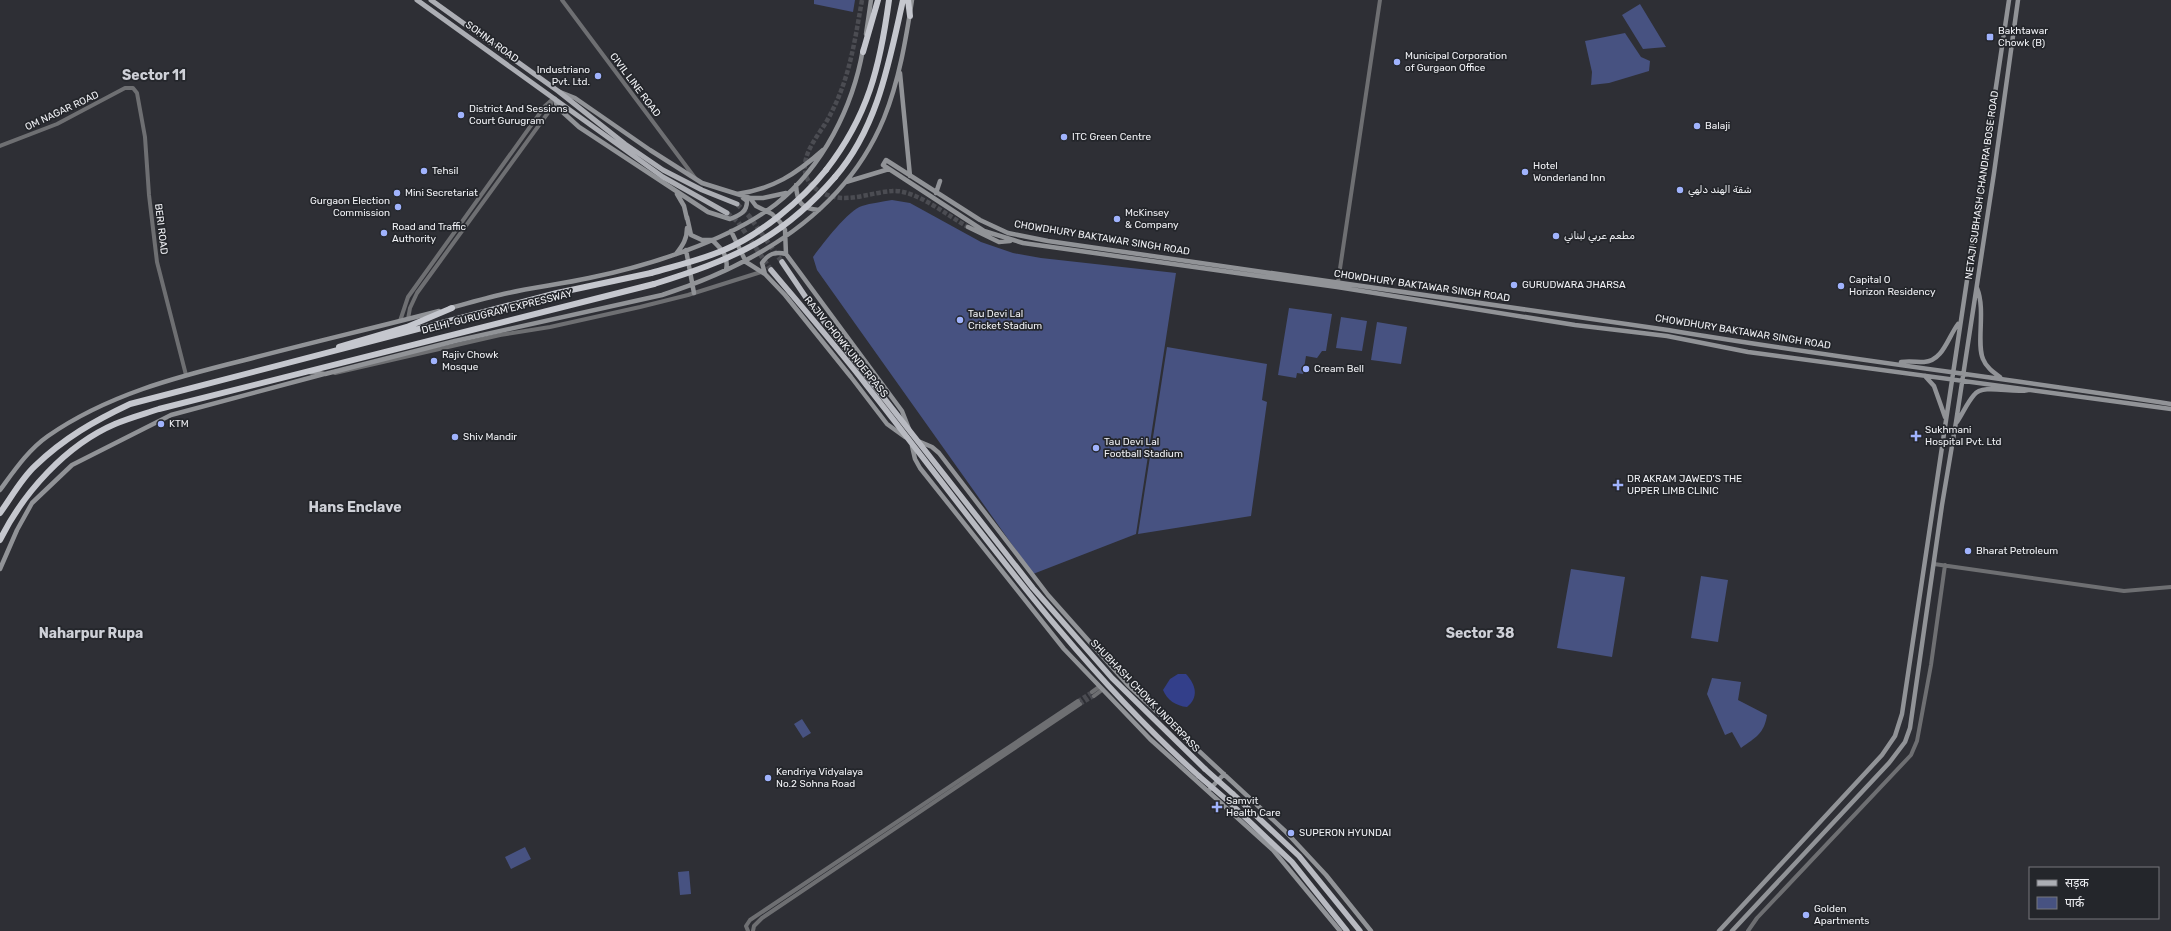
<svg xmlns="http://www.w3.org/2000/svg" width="2171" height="931" font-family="Rubik,'Noto Sans Arabic','Noto Sans Devanagari',sans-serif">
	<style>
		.green { fill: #475281 }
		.water { fill: #333f8a }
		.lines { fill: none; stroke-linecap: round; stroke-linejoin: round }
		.tertiary-tunnel { stroke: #4b4c52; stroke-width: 4; stroke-dasharray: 4 2; stroke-linecap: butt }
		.secondary-tunnel { stroke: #4b4c52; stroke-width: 4.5; stroke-dasharray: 4.5 2; stroke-linecap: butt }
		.primary-tunnel { stroke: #4b4c52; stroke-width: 5; stroke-dasharray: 5 2.5; stroke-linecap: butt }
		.tertiary { stroke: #6e6f72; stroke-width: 4 }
		.secondary { stroke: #919397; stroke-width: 4.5 }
		.primary { stroke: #acaeb4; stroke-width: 5 }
		.trunk { stroke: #b8bac1; stroke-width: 5.5 }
		.motorway { stroke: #c5c7ce; stroke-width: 6 }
		.trunk-bridge { stroke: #b8bac1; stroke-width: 5.5 }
		.motorway-bridge { stroke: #c5c7ce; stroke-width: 6 }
		.poi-dot { fill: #a0b3fd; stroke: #24262b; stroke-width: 1.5 }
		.labels { text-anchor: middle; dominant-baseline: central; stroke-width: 3.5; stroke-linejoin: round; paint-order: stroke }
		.poi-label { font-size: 10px; fill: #f0f1f5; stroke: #24262b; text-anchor: start }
		.street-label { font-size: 10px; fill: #f0f1f5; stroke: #24262b }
		.district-label { font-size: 14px; font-weight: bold; fill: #ced0d7; stroke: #24262b }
	</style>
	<rect width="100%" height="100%" fill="#2e2f35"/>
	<path class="green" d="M 814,0 L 855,0 L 853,12 L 814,4 Z
		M 1640,4 L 1666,47 L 1643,49 L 1622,15 Z
		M 1625,33 L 1641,57 L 1650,61 L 1649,71 L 1609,83 L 1591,85 L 1592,72 L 1585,41 Z
		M 892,200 L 910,203 L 981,242 L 1013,253 L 1041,258 L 1176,273 L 1136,534 L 1033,574 L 817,270 L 813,257 C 822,245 848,210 862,206 C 871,203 882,202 892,200 Z
		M 1289,308 L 1332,314 L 1326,351 L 1322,351 L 1317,358 L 1306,356 L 1303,374 L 1297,373 L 1296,378 L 1278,375 Z
		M 1341,317 L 1367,321 L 1362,351 L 1336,348 Z
		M 1377,322 L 1407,327 L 1401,364 L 1371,360 Z
		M 1167,347 L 1267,364 L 1262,400 L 1267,402 L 1251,516 L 1138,534 Z
		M 1571,569 L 1625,577 L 1612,657 L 1557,648 Z
		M 1701,576 L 1728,580 L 1718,642 L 1691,638 Z
		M 1712,678 L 1741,682 L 1738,700 L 1767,715 C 1764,734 1756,737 1741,748 L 1732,732 L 1725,735 L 1707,694 Z
		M 802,719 L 811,733 L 803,738 L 794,724 Z
		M 525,847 L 531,859 L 511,869 L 505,857 Z
		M 689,871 L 691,894 L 680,895 L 678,872 Z"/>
	<path class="water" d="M 1178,674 L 1186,674 C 1196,685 1199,697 1187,707 C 1176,706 1167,700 1163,690 L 1170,679 Z"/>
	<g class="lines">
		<path class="tertiary-tunnel" d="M 1078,701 L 1092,692
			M 1080,704 L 1094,696"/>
		<path class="secondary-tunnel" d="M 862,0 C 854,45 849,84 825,124 C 816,138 803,154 805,171 C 806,185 822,195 835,197 C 851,201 875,192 892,191 C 915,189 948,216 968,227"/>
		<path class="primary-tunnel" d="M 737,204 L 749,216 L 782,262
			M 727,213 L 738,222 L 771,270"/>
		<path class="tertiary" d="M 562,0 L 695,178
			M 0,146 L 57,124 L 125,88 L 133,88 L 137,93 L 145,137 L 149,195 L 157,262 L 186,375
			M 1338,282 L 1380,0
			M 408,319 L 410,308 L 417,293 L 550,110 L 551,103
			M 400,321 L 408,297 L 545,106 L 554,98
			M 335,373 L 500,335 L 550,327 L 640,307 L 688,295 L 761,272
			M 1934,564 L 2124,591 L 2171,587
			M 1092,692 L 1099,687
			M 1094,696 L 1102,690
			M 748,931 L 746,926 L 750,920 L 1078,701
			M 753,931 L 754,926 L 762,918 L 1080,704
			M 1748,931 L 1757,918 L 1911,755 L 1917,741 L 1931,665 L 1945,565"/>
		<path class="secondary" d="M 866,34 L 871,0
			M 900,73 L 910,176
			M 560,92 L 575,98 L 650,150 L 702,183 L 750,198 L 756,206 L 772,214 L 780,222 L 785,230 L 786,254 L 902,411 L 909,429
			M 555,99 L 557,107 L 579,127 L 708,212 L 730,219 C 740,215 747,212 747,201 L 743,198
			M 846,182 L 889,169
			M 796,185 C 797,202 801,209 819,210
			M 936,193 L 940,181
			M 677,194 L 684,206 L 687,219
			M 737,194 C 773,189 796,174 823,150
			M 750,198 L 763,198 L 786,193
			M 687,217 L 691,235 L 702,240 L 712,240 C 722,249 729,257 726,270
			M 968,227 L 999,242 L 1010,241
			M 731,231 L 746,262 L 765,274 L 785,295 L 851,377 L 887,424 L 905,437
			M 686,250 L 694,293
			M 676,254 C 683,245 687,239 687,228
			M 765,274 L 762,263 C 768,254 775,251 786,254
			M 1977,288 C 1986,310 1976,343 1983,359 C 1986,367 1993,372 2000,377
			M 450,308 C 469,303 489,297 508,293 C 535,287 562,284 589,278 C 648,266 728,241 776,204 C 823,167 853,107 863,49
			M 1901,362 C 1909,361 1916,362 1924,362 C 1943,361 1948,337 1958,324
			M 310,372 L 325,374 L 455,341 L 662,295 C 755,265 845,213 884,118 C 899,81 906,39 912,0
			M 1925,376 L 1934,386 L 1945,417
			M 2171,404 C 2004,378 1835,358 1668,330 L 1048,241 L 1008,233 L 980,220 L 886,160 L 883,165 L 984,231 L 1023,243 L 1337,287 L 1575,325 L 1667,336 L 1748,352 L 2171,409
			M 1957,422 C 1963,413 1967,403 1974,395 C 1983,383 2013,394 2028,390
			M 918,441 L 932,447 L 939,453 L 1048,595 L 1128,685 L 1285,831 L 1326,875 L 1371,931
			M 912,446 L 915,459 L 920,468 L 1064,649 L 1150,739 L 1273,850 L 1340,931
			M 0,490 C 14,471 28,450 48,436 C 107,395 176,377 245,360 C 309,343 374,328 439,311
			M 0,569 L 17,530 L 32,503 L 72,465 L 171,415 L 324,374
			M 1210,789 L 1224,774
			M 1719,931 L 1882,755 L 1895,736 L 1902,714 L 2009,0
			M 1732,931 L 1889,763 L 1905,742 L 1910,728 L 1942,505 L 1956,422 L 1994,173 L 2018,0"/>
		<path class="primary" d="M 417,0 L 663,177 L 727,213
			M 431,0 L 558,91 L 625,144 L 663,170 L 702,190 L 737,204"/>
		<path class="trunk" d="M 782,262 L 811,305 L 1033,588 L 1112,678 L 1205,769
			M 771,270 C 803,308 836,346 867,386 C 973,520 1071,661 1199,776
			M 1233,794 L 1299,856 L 1360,931
			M 1228,801 L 1292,862 L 1347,931"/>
		<path class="motorway" d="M 908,0 L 910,16
			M 863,52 L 878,0
			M 826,170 C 868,116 880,67 889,0
			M 835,177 C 878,127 889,62 903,0
			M 339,347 L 407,327 L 452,308
			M 0,513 C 11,498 21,479 35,466 C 64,438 94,421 130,404 L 557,293 L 651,273
			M 0,540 C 23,493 66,445 115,424 C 129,418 144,414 159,409 L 654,284"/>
		<path class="trunk-bridge" d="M 1205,769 L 1233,794
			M 1199,776 L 1228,801"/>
		<path class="motorway-bridge" d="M 651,273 C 675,266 701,260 724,250 C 760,235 802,200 826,170
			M 654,284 C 731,260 781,240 835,177"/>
	</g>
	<g class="poi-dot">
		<rect x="1986" y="33" width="8" height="8" rx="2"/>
		<circle cx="1397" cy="62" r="4"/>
		<circle cx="598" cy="76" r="4"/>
		<circle cx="461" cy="115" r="4"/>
		<circle cx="1697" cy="126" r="4"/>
		<circle cx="1064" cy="137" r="4"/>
		<circle cx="424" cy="171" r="4"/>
		<circle cx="1525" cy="172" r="4"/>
		<circle cx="1680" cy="190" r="4"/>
		<circle cx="397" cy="193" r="4"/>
		<circle cx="398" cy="207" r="4"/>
		<circle cx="1117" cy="219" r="4"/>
		<circle cx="384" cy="233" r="4"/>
		<circle cx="1556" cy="236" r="4"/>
		<circle cx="1514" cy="285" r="4"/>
		<circle cx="1841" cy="286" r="4"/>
		<circle cx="960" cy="320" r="4"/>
		<circle cx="434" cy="361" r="4"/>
		<circle cx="1306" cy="369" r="4"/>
		<circle cx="161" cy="424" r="4"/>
		<path d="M1914 430h4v4h4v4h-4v4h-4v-4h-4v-4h4z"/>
		<circle cx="455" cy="437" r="4"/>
		<circle cx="1096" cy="448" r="4"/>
		<path d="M1616 479h4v4h4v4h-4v4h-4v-4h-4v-4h4z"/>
		<circle cx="1968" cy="551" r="4"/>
		<circle cx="768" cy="778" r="4"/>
		<path d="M1215 801h4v4h4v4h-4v4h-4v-4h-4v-4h4z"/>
		<circle cx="1291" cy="833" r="4"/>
		<circle cx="1806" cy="915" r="4"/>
	</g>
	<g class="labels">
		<g class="poi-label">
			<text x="1998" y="31">Bakhtawar<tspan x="1998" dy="12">Chowk (B)</tspan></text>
			<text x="1405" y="56">Municipal Corporation<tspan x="1405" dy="12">of Gurgaon Office</tspan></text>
			<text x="590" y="70" text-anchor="end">Industriano<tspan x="590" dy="12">Pvt. Ltd.</tspan></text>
			<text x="469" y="109">District And Sessions<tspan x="469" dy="12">Court Gurugram</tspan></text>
			<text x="1705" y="126">Balaji</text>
			<text x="1072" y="137">ITC Green Centre</text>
			<text x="1533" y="166">Hotel<tspan x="1533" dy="12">Wonderland Inn</tspan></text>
			<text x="432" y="171">Tehsil</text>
			<text x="1688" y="190">شقة الهند دلهي</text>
			<text x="405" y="193">Mini Secretariat</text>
			<text x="390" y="201" text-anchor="end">Gurgaon Election<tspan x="390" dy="12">Commission</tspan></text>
			<text x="1125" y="213">McKinsey<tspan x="1125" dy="12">&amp; Company</tspan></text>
			<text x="392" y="227">Road and Traffic<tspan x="392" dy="12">Authority</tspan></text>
			<text x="1564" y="236">مطعم عربي لبناني</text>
			<text x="1849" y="280">Capital O<tspan x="1849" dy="12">Horizon Residency</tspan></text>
			<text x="1522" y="285">GURUDWARA JHARSA</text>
			<text x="968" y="314">Tau Devi Lal<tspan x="968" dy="12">Cricket Stadium</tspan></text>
			<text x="442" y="355">Rajiv Chowk<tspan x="442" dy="12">Mosque</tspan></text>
			<text x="1314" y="369">Cream Bell</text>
			<text x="169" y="424">KTM</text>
			<text x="1925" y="430">Sukhmani<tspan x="1925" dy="12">Hospital Pvt. Ltd</tspan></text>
			<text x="463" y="437">Shiv Mandir</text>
			<text x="1104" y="442">Tau Devi Lal<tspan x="1104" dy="12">Football Stadium</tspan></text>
			<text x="1627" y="479">DR AKRAM JAWED'S THE<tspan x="1627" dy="12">UPPER LIMB CLINIC</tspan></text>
			<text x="1976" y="551">Bharat Petroleum</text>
			<text x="776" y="772">Kendriya Vidyalaya<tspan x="776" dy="12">No.2 Sohna Road</tspan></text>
			<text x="1226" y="801">Samvit<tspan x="1226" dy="12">Health Care</tspan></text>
			<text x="1299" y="833">SUPERON HYUNDAI</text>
			<text x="1814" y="909">Golden<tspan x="1814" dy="12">Apartments</tspan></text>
		</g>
		<g class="street-label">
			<text transform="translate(492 42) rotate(36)">SOHNA ROAD</text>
			<text transform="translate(635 85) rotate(53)">CIVIL LINE ROAD</text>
			<text transform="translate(62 111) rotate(-25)">OM NAGAR ROAD</text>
			<text transform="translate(1982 185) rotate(-82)">NETAJI SUBHASH CHANDRA BOSE ROAD</text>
			<text transform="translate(161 229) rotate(83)">BERI ROAD</text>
			<text transform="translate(1102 238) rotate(9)">CHOWDHURY BAKTAWAR SINGH ROAD</text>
			<text transform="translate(1422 286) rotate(8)">CHOWDHURY BAKTAWAR SINGH ROAD</text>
			<text transform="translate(497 312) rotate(-14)">DELHI-GURUGRAM EXPRESSWAY</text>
			<text transform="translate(1743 332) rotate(9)">CHOWDHURY BAKTAWAR SINGH ROAD</text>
			<text transform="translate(846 347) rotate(51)">RAJIV CHOWK UNDERPASS</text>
			<text transform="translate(1145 696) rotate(46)">SHUBHASH CHOWK UNDERPASS</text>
		</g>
		<g class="district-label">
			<text x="154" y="75">Sector 11</text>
			<text x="355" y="507">Hans Enclave</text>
			<text x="91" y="633">Naharpur Rupa</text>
			<text x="1480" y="633">Sector 38</text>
		</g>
	</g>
	<rect x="2029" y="867" width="130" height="52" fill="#24262b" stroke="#76777c"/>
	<rect x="2037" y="880" width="20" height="6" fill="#acaeb4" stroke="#76777c"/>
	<text x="2065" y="887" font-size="12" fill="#f0f1f5">सड़क</text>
	<rect x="2037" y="897" width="20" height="12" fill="#475281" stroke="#76777c"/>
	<text x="2065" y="907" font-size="12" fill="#f0f1f5">पार्क</text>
</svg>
